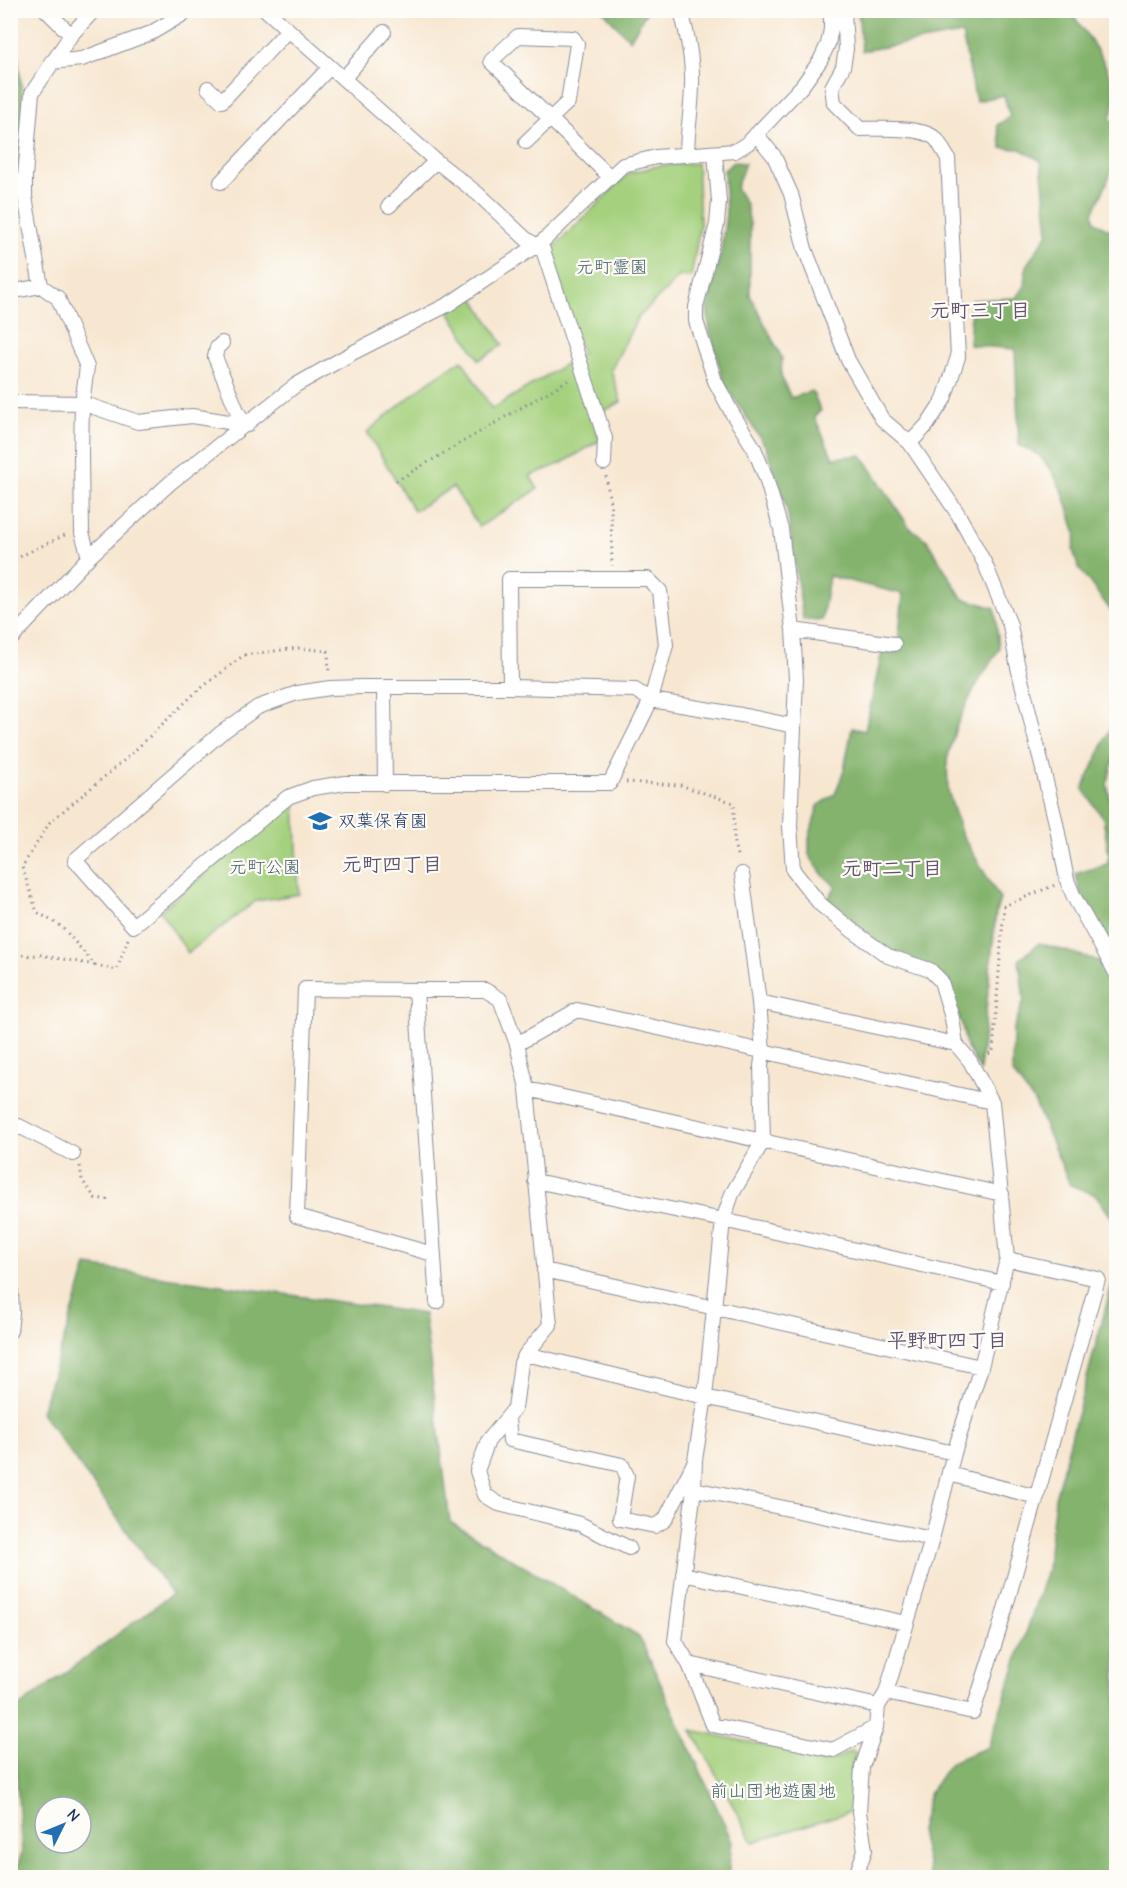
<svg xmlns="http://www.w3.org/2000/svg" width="1127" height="1888" font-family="'Comic Neue','Klee One',sans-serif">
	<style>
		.green { fill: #a5d17e; stroke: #60806e; stroke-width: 1.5 }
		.forest { fill: #84b36d; stroke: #507166; stroke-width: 1.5; fill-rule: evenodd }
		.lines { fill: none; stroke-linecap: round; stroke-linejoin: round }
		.minor-casing { stroke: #898b98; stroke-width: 16 }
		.path { stroke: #898b98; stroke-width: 3; stroke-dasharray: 1.5 4.5; stroke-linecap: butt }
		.minor { stroke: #fff; stroke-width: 14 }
		.labels { text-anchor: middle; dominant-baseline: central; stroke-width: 4.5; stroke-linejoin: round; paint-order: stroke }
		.park-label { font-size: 18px; fill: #446068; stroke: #fdfcf7 }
		.poi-label { font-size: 18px; fill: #1b2f5e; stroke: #fdfcf7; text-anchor: start }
		.neighbourhood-label { font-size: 20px; font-weight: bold; fill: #62526e; stroke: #fdfcf7 }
	</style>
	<rect width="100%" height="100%" fill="#fdfcf7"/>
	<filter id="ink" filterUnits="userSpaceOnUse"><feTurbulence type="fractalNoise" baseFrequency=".0167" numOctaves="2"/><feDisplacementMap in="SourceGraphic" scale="12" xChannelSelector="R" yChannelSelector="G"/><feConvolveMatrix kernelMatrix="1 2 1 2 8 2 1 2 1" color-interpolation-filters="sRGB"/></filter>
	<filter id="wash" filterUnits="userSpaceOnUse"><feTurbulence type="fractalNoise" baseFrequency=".008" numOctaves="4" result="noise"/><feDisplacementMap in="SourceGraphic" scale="24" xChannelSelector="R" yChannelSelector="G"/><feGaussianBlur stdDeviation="1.35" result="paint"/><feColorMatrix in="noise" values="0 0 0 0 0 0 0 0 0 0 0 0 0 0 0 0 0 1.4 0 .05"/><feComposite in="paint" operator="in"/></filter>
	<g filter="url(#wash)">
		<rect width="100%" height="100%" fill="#f7e7d1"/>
		<path class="green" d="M 697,163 L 700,225 L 691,277 L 680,276 L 637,319 L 611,370 L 621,402 L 595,416 L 599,441 L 562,463 L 530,476 L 538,489 L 479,527 L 453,487 L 414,511 L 367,432 L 428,382 L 462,360 L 492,409 L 582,354 L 549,254 L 554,247 L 629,173 L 657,166 Z
			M 473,296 L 503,345 L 479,360 L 449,311 Z
			M 295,799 L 299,894 L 256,901 L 188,953 L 160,911 Z
			M 692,1730 L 833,1760 L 852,1751 L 856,1754 L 852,1763 L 852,1811 L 753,1842 Z"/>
		<path class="forest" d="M 10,11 L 13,11 L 24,113 L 20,188 L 15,187 L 10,140 Z
			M 603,11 L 647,11 L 630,40 Z
			M 858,11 L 1070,11 C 1089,37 1127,85 1110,117 C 1127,149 1107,183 1093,213 L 1095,222 L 1116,233 L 1116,621 L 1115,616 L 1078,567 L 1073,549 L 1076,534 L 1064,495 L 1052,471 L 1038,454 L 1019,445 L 1015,349 L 969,345 L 972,300 L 1016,298 L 1024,286 L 1026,266 L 1048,233 L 1041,161 L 1020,149 L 1002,148 L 997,125 L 1010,117 L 1004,95 L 976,101 L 962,34 L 862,51 Z
			M 734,162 L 745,163 L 736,188 L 746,204 L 750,224 L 750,295 L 782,358 L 781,376 L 791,398 L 812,391 L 821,411 L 814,416 L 833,458 L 862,455 L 909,527 L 927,540 L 962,598 L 995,608 L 999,649 L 974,689 L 956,727 L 947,760 L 948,791 L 961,833 L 1000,899 L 996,912 L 980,1070 L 966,1046 L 962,1025 L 947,986 L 888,951 L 826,902 L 836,886 L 823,875 L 809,855 L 809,838 L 818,806 L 835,794 L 844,770 L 852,728 L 865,731 L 882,652 L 897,653 L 903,594 L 829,576 L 822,620 L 803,619 L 787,510 L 766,447 L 724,383 L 710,332 L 707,308 L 721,252 L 726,214 L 724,170 Z
			M 1116,715 L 1116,751 L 1107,784 L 1116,826 L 1116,952 L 1082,897 L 1075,874 L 1107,864 L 1109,855 L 1103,818 L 1083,789 Z
			M 1039,943 L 1099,961 L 1116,985 L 1116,1224 L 1096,1195 L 1070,1185 L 1035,1103 L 1012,1072 L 1013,1031 L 1024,1000 L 1019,960 Z
			M 87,1266 L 424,1314 L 450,1522 L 639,1636 L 732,1841 L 728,1877 L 13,1877 L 22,1853 L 12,1712 L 172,1594 L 41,1412 ZM 45,1807 L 81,1807 L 81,1843 L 45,1843 Z
			M 1116,1269 L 1116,1877 L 930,1877 L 920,1831 L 930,1791 L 951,1762 L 988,1747 L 1047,1570 L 1055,1498 Z"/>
	</g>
	<g filter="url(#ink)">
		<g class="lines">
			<g class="minor-casing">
				<path id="minor" d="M 46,10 L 71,35
					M 266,10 L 436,161 L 478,194 L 526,239 L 543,250 L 605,438 L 604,463
					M 681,10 C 687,34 693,60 692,85 C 692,108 687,131 687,155
					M 757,10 L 759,10
					M 844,10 L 846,49 L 843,67 L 832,87 L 834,103 L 860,129 C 878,129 920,126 935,138 C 940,143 944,153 948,158 L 958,357 L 944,399 L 927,425 L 910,443
					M 51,62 L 82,59 L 151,33 L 190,10
					M 344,78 L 384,32
					M 208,88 L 222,101 L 288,30
					M 756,134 L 774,156 L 791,194 L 805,249 L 848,360 L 882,419 L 910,443 L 958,514 L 985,564 L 1010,625 L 1017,663 L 1056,823 L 1067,880 L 1074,897 L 1116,973
					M 526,142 L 568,102 L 577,44 L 573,38 L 518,36 L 491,61 L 610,177
					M 715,154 L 719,201 L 717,224 L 696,307 L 696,321 L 715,381 L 732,413 L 754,448 L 766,478 L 781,529 L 793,630 L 796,679 L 790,826 L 793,870 L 820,904 L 853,931 L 888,956 L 930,970 L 941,981 L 952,1018 L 956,1044 L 970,1061 L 992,1102 L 1007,1259 L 981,1367 L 954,1453 L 932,1539 L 886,1693 L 878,1706 L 876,1727 L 862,1767 L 859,1812 L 865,1850 L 855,1878
					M 221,182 L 330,67
					M 389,206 L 436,161
					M 10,292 L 41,286
					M 222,343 L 217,348 L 215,357 L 238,413 L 247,425
					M 10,402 L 82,403 L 138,422 L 192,416 L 247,425
					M 89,557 L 82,533 L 81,456 L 82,403 L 87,367 L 58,298 L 41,286 L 25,197 L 25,176 L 32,93 L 71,35 L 94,10
					M 793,630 L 894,644
					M 10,640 L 89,557 L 170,483 L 296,385 L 354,352 L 449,304 L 543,241 L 623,165 L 656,157 L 735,151 L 748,143 L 802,86 L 820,61 L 828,44 L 831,29 L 831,10
					M 510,687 L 509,579 L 648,579 L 660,591 L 666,645 L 651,700 L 610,783 L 345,783 L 313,788 L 288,797 L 133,926 L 75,860 L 221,733 L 258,707 L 297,693 L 330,688 L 363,687 L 510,687 L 635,690 L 651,700 L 741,715 L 794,726
					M 384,688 L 385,784
					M 742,874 L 759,1002
					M 416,990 L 485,990 L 500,999 L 517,1044 L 527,1089 L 550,1325 L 526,1354 L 521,1363 L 515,1408 L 488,1441 L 477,1471 L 485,1495 L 499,1504 L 580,1524 L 629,1548
					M 517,1044 L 577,1010 L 992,1102
					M 527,1089 L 1002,1194
					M 10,1133 L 19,1126 L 73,1154
					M 535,1181 L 723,1220 L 1002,1283
					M 433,1254 L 297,1216 L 305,989 L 416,990 L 437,1302
					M 544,1270 L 981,1367
					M 10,1272 L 12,1313 L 10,1331
					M 526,1354 L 705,1397 L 954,1453
					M 508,1419 L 510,1440 L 622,1465 L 627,1476 L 620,1519 L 655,1526 L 665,1520 L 693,1465
					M 949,1474 L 1037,1497
					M 694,1489 L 932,1539
					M 683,1574 L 906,1623
					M 689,1664 L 878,1706
					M 886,1693 L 973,1712 L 1000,1627 L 1098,1279 L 1007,1259
					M 876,1727 L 833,1750 L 713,1725 L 689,1664 L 675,1641 L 694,1489 L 695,1460 L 705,1397 L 723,1220 L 732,1194 L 763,1141 L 761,1066 L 763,1052 L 759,1002 L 956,1044"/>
			</g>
			<path class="path" d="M 606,476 L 611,508 L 612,566
				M 396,481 L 570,379
				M 10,563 L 23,555 L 67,534
				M 626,782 L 680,785 L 734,803 L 734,843 L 738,859
				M 128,939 L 117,970 L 95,965 L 62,927 L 37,912 L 22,867 L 50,822 L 127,758 L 195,693 L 244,655 L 298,648 L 328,651 L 329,674
				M 10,956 L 40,955 L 95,965
				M 983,1056 L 993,1052 L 1004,906 L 1055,885
				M 80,1166 L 82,1180 L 95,1198 L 111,1200"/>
			<use href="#minor" class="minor"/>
		</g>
	</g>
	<defs>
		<g id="school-bare" transform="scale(1.8)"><path d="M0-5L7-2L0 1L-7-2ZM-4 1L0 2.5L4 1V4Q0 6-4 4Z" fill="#1f6fb2" stroke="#fdfcf7" stroke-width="2.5" paint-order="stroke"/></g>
	</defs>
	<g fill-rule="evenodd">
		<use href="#school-bare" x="320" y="821"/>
	</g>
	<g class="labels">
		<g class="park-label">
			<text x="612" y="267">元町霊園</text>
			<text x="265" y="867">元町公園</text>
			<text x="773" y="1791">前山団地遊園地</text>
		</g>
		<g class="poi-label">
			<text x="338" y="821">双葉保育園</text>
		</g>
		<g class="neighbourhood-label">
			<text x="980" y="310">元町三丁目</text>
			<text x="392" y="864">元町四丁目</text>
			<text x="892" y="868">元町二丁目</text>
			<text x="947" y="1340">平野町四丁目</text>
		</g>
	</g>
	<rect width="1127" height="1888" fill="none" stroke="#fdfcf7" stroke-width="36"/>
	<g transform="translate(63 1825) rotate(47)"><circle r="28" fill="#fdfcf7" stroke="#a3aaba" stroke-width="1.5"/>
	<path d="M0-4.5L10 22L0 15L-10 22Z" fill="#1f6fb2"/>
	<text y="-9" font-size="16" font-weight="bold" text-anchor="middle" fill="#1b2f5e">N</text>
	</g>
</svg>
